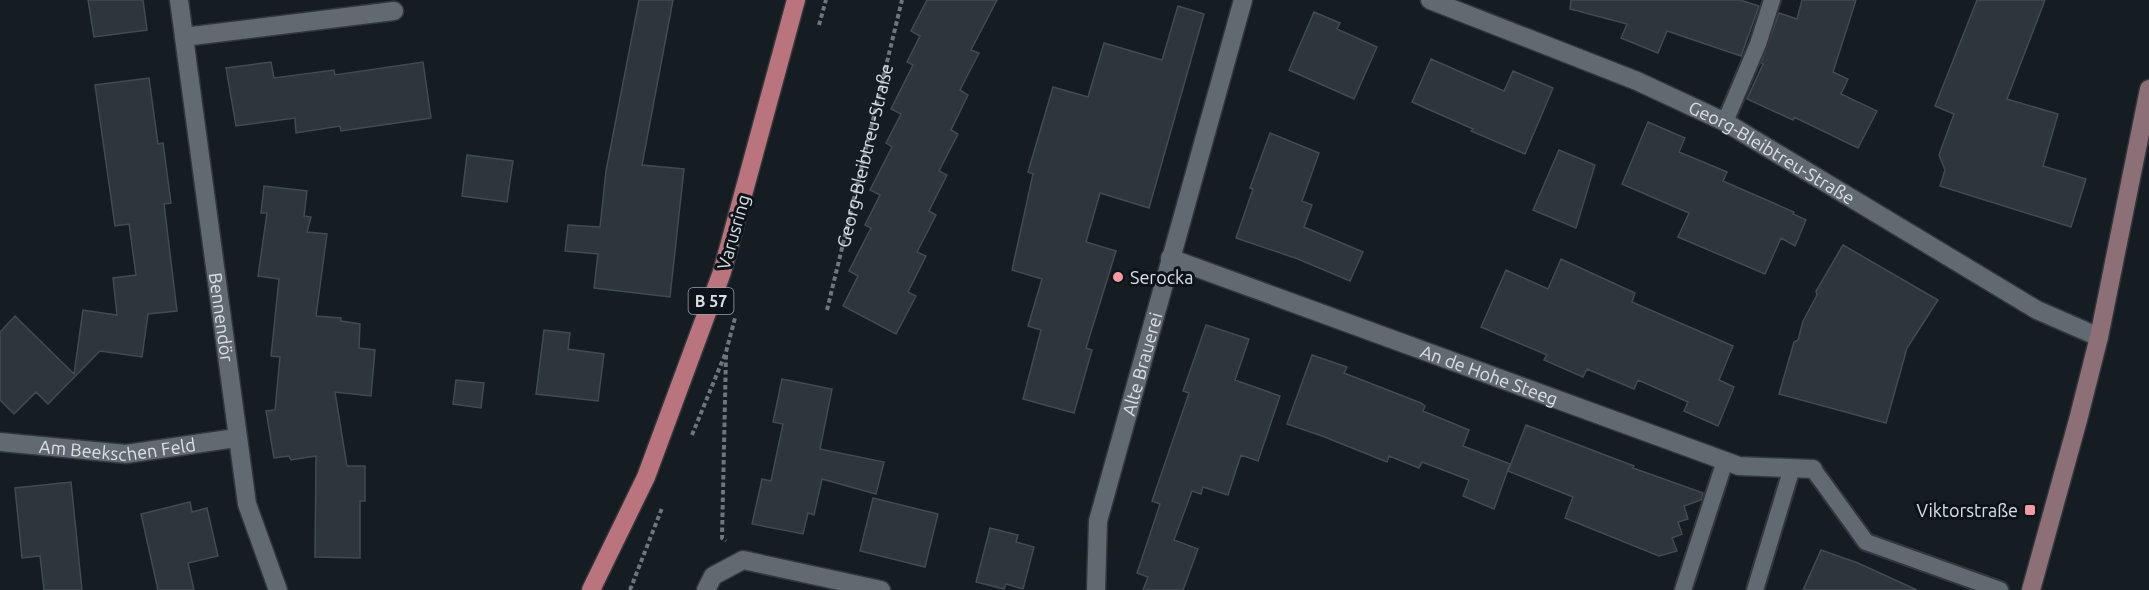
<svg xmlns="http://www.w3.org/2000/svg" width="2149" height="590" font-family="Ubuntu,sans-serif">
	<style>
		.building { fill: #2d363b; stroke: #424b51; stroke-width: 1.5 }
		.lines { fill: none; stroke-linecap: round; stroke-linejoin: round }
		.lane-casing { stroke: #33373b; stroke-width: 20 }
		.street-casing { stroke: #33373b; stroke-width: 21 }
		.secondary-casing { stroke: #33373b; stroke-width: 21 }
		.primary-casing { stroke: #33373b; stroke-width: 21 }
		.path { stroke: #6f757a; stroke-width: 4; stroke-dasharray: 4.5 3; stroke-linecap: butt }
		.lane { stroke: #616a71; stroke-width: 16 }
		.street { stroke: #616a71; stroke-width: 18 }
		.secondary { stroke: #8d6f77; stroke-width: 18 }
		.primary { stroke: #b9747e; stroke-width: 18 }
		.poi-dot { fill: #f49aa0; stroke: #0c1319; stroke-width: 2 }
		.labels { text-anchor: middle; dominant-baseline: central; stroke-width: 6; stroke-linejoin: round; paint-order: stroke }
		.shield { fill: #0c1319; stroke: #9da2a7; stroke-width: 1.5 }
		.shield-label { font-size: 16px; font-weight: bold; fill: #dbe0e4 }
		.street-label { font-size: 18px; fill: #dbe0e4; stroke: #0c1319 }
		.poi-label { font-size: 18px; fill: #dbe0e4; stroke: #0c1319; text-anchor: start }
	</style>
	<rect width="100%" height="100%" fill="#151d22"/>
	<path class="building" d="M 88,0 L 143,0 L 147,30 L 94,37 Z
		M 639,0 L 673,0 L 642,165 L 684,169 L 670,297 L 594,288 L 598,254 L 565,251 L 568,225 L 600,227 L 606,171 Z
		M 927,0 L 997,0 L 971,50 L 979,53 L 960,90 L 968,95 L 951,130 L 958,134 L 939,171 L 947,175 L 929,211 L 936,215 L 917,252 L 926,256 L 908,292 L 916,296 L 896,334 L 843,306 L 858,276 L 849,271 L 871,228 L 865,225 L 880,195 L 870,190 L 892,147 L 886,143 L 901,114 L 891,109 L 913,65 L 907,62 L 920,36 L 911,31 Z
		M 1571,0 L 1740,0 L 1759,6 L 1741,56 L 1667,31 L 1658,53 L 1621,38 L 1627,24 L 1570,9 Z
		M 1802,0 L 1856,0 L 1833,72 L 1848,79 L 1841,94 L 1877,111 L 1858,148 L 1794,117 L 1793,120 L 1747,99 L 1763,64 L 1761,63 L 1779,13 L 1797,19 Z
		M 1977,0 L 2045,0 L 2007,99 L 2058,114 L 2043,166 L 2086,179 L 2071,227 L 1940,186 L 1945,170 L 1939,155 L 1954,114 L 1935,106 Z
		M 1178,6 L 1204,14 L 1149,208 L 1100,193 L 1086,242 L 1116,251 L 1086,348 L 1092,350 L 1074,413 L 1023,399 L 1041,330 L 1028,326 L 1042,279 L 1012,270 L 1033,174 L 1028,172 L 1053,87 L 1088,97 L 1104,43 L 1162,60 Z
		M 1314,12 L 1340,23 L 1337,29 L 1377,47 L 1354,99 L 1289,70 Z
		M 1431,59 L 1504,91 L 1513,71 L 1553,88 L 1525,154 L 1471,131 L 1473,129 L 1412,102 Z
		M 271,62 L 274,78 L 334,70 L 335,75 L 423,62 L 431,118 L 341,131 L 340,126 L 296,133 L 295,118 L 236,126 L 226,68 Z
		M 149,78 L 158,144 L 163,143 L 171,203 L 164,204 L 177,311 L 148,314 L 142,357 L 100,351 L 48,404 L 36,392 L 14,414 L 0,400 L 0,332 L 15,316 L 74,374 L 83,310 L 117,315 L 113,278 L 136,275 L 129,224 L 115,226 L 95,85 Z
		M 1648,122 L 1685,138 L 1679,152 L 1727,172 L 1723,181 L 1794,212 L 1793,214 L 1806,220 L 1795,246 L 1781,238 L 1765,274 L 1678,237 L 1689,213 L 1622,184 Z
		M 1270,133 L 1319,153 L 1302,201 L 1312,205 L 1304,227 L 1363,252 L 1350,281 L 1298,259 L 1236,238 L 1253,189 L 1250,188 Z
		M 1559,150 L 1595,165 L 1576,228 L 1533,210 Z
		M 467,155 L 513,161 L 507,202 L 462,196 Z
		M 264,186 L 307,191 L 304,216 L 311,217 L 307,232 L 327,234 L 316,316 L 341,318 L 341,321 L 360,324 L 359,348 L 375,350 L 371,396 L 335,392 L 347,466 L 365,466 L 365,501 L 360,501 L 360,558 L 315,557 L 316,456 L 291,460 L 289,456 L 274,458 L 266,411 L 275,410 L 280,357 L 271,356 L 279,279 L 258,276 L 267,213 L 261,213 Z
		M 1843,245 L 1938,300 L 1907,348 L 1886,423 L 1779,394 L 1794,342 L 1798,340 L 1803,321 L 1817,295 L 1816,291 Z
		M 1561,259 L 1635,293 L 1632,302 L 1733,346 L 1719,380 L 1734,387 L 1718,426 L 1684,411 L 1688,402 L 1638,380 L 1634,389 L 1587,369 L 1583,377 L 1544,360 L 1547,355 L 1481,327 L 1506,270 L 1548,289 Z
		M 1206,325 L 1249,339 L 1235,380 L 1280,396 L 1258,461 L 1241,455 L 1228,495 L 1203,487 L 1201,494 L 1192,491 L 1174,540 L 1198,549 L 1183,590 L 1143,590 L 1148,577 L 1137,573 L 1160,504 L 1152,501 L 1189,393 L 1183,391 Z
		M 544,330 L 570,333 L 568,349 L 604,354 L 598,401 L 536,394 Z
		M 1312,355 L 1347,367 L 1344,373 L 1421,403 L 1425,406 L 1423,411 L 1469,430 L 1463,446 L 1510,464 L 1494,509 L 1463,496 L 1469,480 L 1422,462 L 1419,468 L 1389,456 L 1387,462 L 1322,436 L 1287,424 Z
		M 782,379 L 832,389 L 820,449 L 884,462 L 876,494 L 822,479 L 814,515 L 808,513 L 803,534 L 752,524 L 762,479 L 771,481 L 783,424 L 773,422 Z
		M 456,380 L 484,383 L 481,408 L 453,404 Z
		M 1526,425 L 1634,466 L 1633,468 L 1703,493 L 1701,500 L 1684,506 L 1688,519 L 1678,522 L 1682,534 L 1672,538 L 1677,551 L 1659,556 L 1565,518 L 1573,497 L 1508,471 Z
		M 71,482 L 82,590 L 44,590 L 40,556 L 22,558 L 15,488 Z
		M 873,498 L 938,514 L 925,567 L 860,551 Z
		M 190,502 L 192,512 L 207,508 L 218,556 L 188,563 L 194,590 L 158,590 L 141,514 Z
		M 990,528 L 1018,535 L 1016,542 L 1034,547 L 1023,589 L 1006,584 L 1004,589 L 976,582 Z
		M 1821,550 L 1858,563 L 1917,590 L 1803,590 Z"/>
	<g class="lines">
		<g class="lane-casing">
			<path id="lane" d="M 1725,122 L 1758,44 L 1772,0
				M 1813,469 L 1866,542 L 2000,590
				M 1683,590 L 1725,461
				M 1755,590 L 1792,468"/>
		</g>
		<g class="street-casing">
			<g id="street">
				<path id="s2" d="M 179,0 L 247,504 L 278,590"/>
				<path id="s3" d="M 1430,0 L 1637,81 L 1725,122 L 2037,310 L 2099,337"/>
				<path d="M 184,37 L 394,11"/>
				<path id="s4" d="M 1170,258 L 1739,466 L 1813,469"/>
				<path id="s5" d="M 0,442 L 126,454 L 236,438"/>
				<path d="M 706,590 L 713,576 L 743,560 L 881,590"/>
				<path id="s6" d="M 1096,590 L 1098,521 L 1243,0"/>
			</g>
		</g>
		<g class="secondary-casing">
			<path id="secondary" d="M 2031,590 L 2078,420 L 2099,337 L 2149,89"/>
		</g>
		<g class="primary-casing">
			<path id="primary" d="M 591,590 L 646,477 L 722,272 L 796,0"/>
		</g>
		<g class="path">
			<path d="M 819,25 L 826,0"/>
			<path id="s1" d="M 827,310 L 902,0"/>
			<path d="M 726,355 L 722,538 L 726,541"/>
			<path d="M 692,435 L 726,352 L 735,318"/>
			<path d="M 630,590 L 662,508"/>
		</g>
		<use href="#lane" class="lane"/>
		<use href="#street" class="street"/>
		<use href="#secondary" class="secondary"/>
		<use href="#primary" class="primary"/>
	</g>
	<g class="poi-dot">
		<circle cx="1118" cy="277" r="6"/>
		<rect x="2024" y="504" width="12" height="12" rx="3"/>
	</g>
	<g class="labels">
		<rect class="shield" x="688.5" y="288" width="45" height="26" rx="4.5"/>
		<g class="shield-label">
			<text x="711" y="301">B 57</text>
		</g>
		<g class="street-label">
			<text stroke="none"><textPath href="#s3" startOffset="375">Georg-Bleibtreu-Straße</textPath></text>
			<text stroke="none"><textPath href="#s1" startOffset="159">Georg-Bleibtreu-Straße</textPath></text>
			<text transform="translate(733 232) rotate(-74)">Varusring</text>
			<text stroke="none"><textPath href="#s2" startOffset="320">Bennendör</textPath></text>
			<text stroke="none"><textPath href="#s6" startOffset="232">Alte Brauerei</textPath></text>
			<text stroke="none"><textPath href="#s4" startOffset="340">An de Hohe Steeg</textPath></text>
			<text stroke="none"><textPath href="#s5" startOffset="118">Am Beekschen Feld</textPath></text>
		</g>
		<g class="poi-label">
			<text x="1130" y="277">Serocka</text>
			<text x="2018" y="510" text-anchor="end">Viktorstraße</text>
		</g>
	</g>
</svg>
